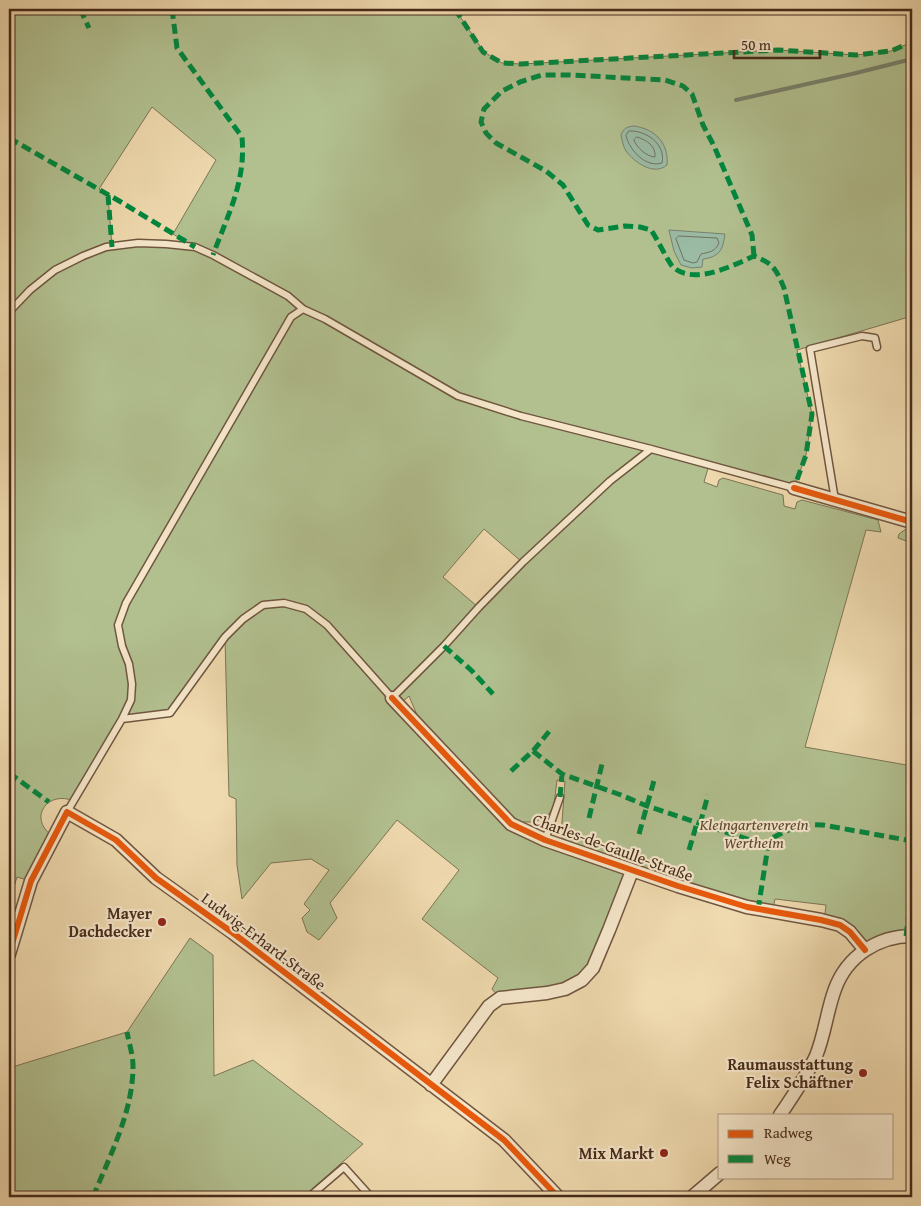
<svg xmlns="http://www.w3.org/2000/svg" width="921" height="1206" font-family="'Gentium Book Plus',serif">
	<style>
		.green { fill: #b2c090; stroke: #7c7555; fill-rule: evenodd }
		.water { fill: #9bbba5; stroke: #79816d }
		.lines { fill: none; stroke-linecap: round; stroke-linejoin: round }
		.shore { stroke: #707260; stroke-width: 1 }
		.stream { stroke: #79816d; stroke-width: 4 }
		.service-casing { stroke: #70563f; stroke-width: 9 }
		.minor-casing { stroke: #70563f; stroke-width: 15 }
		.service { stroke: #f5e6ca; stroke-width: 6 }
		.minor { stroke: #f5e6ca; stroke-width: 12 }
		.quiet { stroke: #00873e; stroke-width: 5; stroke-dasharray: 10 5; stroke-linecap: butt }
		.cycleway-casing { stroke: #f5e6ca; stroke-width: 9 }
		.cycleway { stroke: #e8590c; stroke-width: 6 }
		.poi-dot { fill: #8f2418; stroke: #f5e6ca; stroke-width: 2 }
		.labels { text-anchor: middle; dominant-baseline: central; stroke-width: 4.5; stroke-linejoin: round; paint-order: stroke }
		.park-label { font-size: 16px; font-style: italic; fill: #5c4832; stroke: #f5e6ca }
		.street-label { font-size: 16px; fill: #462a1a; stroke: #f5e6ca }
		.poi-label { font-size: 16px; font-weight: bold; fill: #462a1a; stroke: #f5e6ca; text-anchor: end }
	</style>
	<rect width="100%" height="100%" fill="#efd9ae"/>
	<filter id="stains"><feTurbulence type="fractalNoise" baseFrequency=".004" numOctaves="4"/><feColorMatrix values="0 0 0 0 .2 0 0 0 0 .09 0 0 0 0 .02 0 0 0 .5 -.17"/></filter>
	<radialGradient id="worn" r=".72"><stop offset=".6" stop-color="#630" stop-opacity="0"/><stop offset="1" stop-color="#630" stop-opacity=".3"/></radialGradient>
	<path class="green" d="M 9,9 L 455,9 L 484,52 L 502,63 L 521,64 L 778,50 L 856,55 L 891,51 L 912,42 L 912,316 L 797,350 L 812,414 L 806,455 L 794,488 L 709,465 L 704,482 L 717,487 L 719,480 L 723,478 L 783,495 L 784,506 L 795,509 L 797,502 L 802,500 L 878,520 L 881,532 L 866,530 L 805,747 L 912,766 L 912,917 L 908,916 L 906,936 L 865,950 L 824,921 L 826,905 L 775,899 L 773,909 L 735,899 L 565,842 L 561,836 L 565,781 L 557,780 L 554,805 L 549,814 L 535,822 L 519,822 L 509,817 L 417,715 L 409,696 L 399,705 L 511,824 L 628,869 L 582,980 L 500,998 L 492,989 L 498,978 L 422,919 L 459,870 L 397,820 L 330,903 L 337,918 L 319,940 L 307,932 L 302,918 L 310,910 L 304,904 L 329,870 L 311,859 L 271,863 L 242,899 L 237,865 L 236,799 L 229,796 L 225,638 L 170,713 L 122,719 L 74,801 C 48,790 28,817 51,835 L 31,881 L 17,877 L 9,903 ZM 152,107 L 216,160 L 173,234 L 194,247 L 138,243 L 112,247 L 108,195 L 99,189 ZM 484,529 L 522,562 L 478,607 L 443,577 Z
		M 906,529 L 912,529 L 912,543 L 898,538 L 899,534 Z
		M 190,938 L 213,955 L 214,1076 L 253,1060 L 363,1144 L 303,1197 L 9,1197 L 9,1068 L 127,1032 Z"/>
	<path class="water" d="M 634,126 C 655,129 669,143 667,165 C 654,176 635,163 626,151 C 623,146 622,140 621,135 C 624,128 626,127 634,126 Z
		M 669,230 L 725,234 C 723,249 720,257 703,259 L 702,267 L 692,268 L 681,265 L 674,251 Z"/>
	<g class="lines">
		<path class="shore" d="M 629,131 C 646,130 666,144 662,163 C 646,168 630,151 626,136 Z
			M 637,137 C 647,140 656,146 655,157 C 647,157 636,147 634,140 Z
			M 679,236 L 717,238 L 719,243 C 715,252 709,252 701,254 L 697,262 L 693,263 L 684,260 L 676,239 Z"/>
		<path class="stream" d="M 736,100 L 852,74 L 912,59"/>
		<g class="service-casing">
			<path id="service" d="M 9,312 L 30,290 L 55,270 L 83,256 L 106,247 L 138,243 L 166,244 L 195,247 L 213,255 L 288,296 L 303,309 L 325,319 L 458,396 L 521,416 L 651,449 L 794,488
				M 835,500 L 810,349 L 862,336 L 875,338 L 877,347
				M 122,719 L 170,713 L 225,637 L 243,619 L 263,605 L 284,603 L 306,609 L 327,625 L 392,698 L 444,646 L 479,607 L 523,562 L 610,481 L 651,449
				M 67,812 L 122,719 L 131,700 L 132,684 L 129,664 L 122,646 L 118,625 L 126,603 L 291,317 L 303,309
				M 545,840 L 560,797
				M 309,1197 L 344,1167 L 371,1197"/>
		</g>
		<g class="minor-casing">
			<path id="minor" d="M 794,488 L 912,522
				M 392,698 L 511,824 L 545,840 L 678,886 L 747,907 L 821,920 L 840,925 L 850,932 L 865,950
				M 9,954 L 31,881 L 67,812 L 116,840 L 156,878 L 233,933 L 504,1140 L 558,1197
				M 431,1085 L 489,1006 L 500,998 L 547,993 L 565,989 L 582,980 L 593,968 L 609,930 L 632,871
				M 780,1115 C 793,1096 806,1077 816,1056 C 825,1034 827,1010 835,989 C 847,956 878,936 912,936
				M 692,1197 L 720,1173"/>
		</g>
		<use href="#service" class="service"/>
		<use href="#minor" class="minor"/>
		<path class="quiet" d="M 80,9 L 89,28
			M 172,9 L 177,48 L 242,137 C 246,182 228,214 213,255
			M 455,9 L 483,52 L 502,63 L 521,64 L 778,50 L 856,55 L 891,51 L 912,42
			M 9,138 L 121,202 L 195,247
			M 108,195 L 112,247
			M 754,256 L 752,235 L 714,146 L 703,125 L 692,94 L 683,86 L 665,80 L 570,75 L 542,75 L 520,82 L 502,91 L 484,109 L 481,122 L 486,133 L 496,143 L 546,171 L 563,185 L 588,225 L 598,230 L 625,226 L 640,227 L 651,230 C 657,238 668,262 673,267 C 694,286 734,265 754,256 C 774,264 776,269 784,288 L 812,414 L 806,455 L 794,488
			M 444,646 L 472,671 L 493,694
			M 533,751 L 562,774 L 621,795 L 647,806 L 768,846
			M 511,771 L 533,751 L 552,728
			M 9,773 L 49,802
			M 560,797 L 562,774
			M 589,818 L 603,760
			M 700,824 L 708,795
			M 639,834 L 655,777
			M 689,850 L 697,823
			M 758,910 L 768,846 L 772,838 L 801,824 L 823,825 L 912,841
			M 906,936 L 912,891
			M 93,1197 C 110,1155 133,1112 133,1066 C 133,1055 129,1043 127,1032"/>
		<g class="cycleway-casing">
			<path id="cycleway" d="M 794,488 L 912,522
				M 392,698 L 511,824 L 545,840 L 678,886 L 747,907 L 821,920 L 840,925 L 850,932 L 865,950
				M 9,954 L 31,881 L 67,812 L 116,840 L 156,878 L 233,933 L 504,1140 L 558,1197"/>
		</g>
		<use href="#cycleway" class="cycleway"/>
	</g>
	<g class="poi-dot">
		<circle cx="162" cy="922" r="5"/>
		<circle cx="863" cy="1073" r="5"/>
		<circle cx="664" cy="1153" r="5"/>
	</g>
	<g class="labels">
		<g class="park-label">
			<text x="754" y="824">Kleingartenverein<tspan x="754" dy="18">Wertheim</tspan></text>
		</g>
		<g class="street-label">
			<text transform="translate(613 847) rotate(20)">Charles-de-Gaulle-Straße</text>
			<text transform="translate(264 941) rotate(37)">Ludwig-Erhard-Straße</text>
		</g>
		<g class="poi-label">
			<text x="152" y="913">Mayer<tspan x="152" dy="18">Dachdecker</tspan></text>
			<text x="853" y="1064">Raumausstattung<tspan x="853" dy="18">Felix Schäftner</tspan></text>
			<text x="654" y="1153">Mix Markt</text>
		</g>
	</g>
	<rect width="921" height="1206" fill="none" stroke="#efd9ae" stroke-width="30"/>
	<rect x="10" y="10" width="901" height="1186" fill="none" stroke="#462a1a" stroke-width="2.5"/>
	<rect x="15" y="15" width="891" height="1176" fill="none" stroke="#462a1a"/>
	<rect x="718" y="1114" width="175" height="65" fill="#f5e6ca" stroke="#af9b84"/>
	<rect x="728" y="1130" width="25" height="8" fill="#e8590c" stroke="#af9b84"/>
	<text x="764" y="1138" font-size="15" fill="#462a1a">Radweg</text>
	<rect x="728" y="1155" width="25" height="8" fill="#00873e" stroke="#af9b84"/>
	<text x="764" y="1164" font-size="15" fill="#462a1a">Weg</text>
	<path d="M734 50v8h86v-8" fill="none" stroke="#462a1a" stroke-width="2.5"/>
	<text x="741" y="50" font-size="15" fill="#462a1a" stroke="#f5e6ca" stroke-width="4" paint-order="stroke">50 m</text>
	<rect width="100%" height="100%" filter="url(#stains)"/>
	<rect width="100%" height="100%" fill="url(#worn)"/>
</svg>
